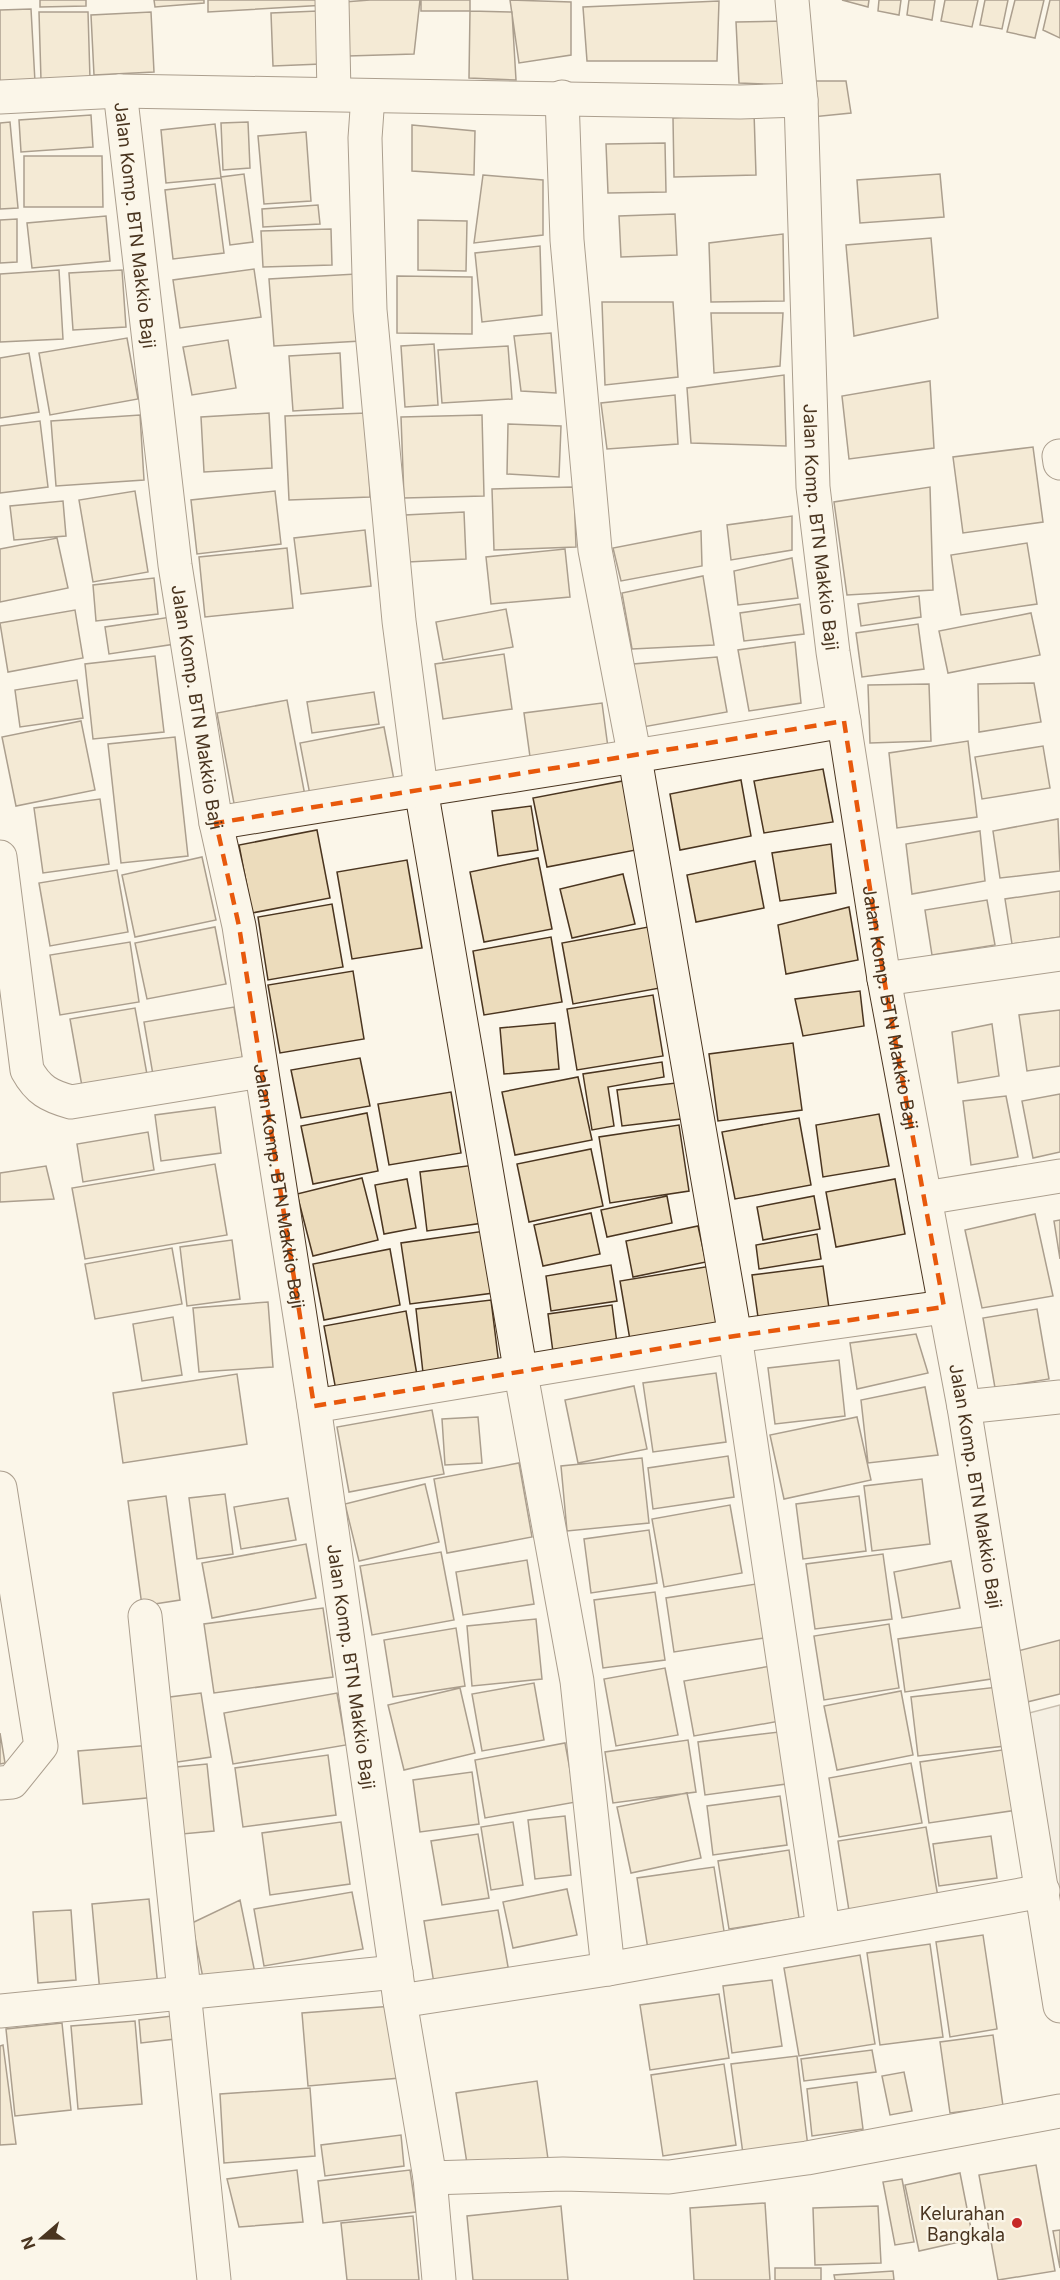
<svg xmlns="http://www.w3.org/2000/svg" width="1060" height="2280" font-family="Inter,sans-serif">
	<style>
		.green { fill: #ede6d9; stroke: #887966; stroke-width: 1.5 }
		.building { fill: #ecdcbc; stroke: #4a3520; stroke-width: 1.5 }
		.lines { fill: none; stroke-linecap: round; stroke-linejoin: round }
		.minor-casing { stroke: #4a3520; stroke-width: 35 }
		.minor { stroke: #fbf6e9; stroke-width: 33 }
		.marked { fill: none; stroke: #e8590c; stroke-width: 4.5; stroke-dasharray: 12 8; stroke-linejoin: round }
		.poi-dot { fill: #c62828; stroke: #fbf6e9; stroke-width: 2 }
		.labels { text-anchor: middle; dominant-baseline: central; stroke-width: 4.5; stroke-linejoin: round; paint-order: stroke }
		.street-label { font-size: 18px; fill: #4a3520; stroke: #fbf6e9 }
		.poi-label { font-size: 18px; fill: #4a3520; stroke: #fbf6e9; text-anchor: end }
	</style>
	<rect width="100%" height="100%" fill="#fbf6e9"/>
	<path class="green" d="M 1060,1705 L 1060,1910 L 1029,1713 Z"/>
	<path class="building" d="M 40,0 L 86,0 L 86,6 L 40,7 Z
		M 154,0 L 204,0 L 204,3 L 155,7 Z
		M 208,0 L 326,0 L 326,5 L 208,12 Z
		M 370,0 L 420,0 L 414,54 L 348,56 L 344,2 Z
		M 421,0 L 470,0 L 470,11 L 421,11 Z
		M 510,0 L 571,2 L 571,55 L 519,63 Z
		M 842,0 L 869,0 L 868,7 Z
		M 879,0 L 901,0 L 899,15 L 878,11 Z
		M 909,0 L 935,0 L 932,20 L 907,15 Z
		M 945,0 L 978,0 L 972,27 L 941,21 Z
		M 985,0 L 1008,0 L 1002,29 L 980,25 Z
		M 1015,0 L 1044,0 L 1035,38 L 1007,32 Z
		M 1050,0 L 1060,0 L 1060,38 L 1043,30 Z
		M 719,1 L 717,61 L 587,61 L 583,7 Z
		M 31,9 L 35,82 L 0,84 L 0,10 Z
		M 318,11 L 321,64 L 273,66 L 271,13 Z
		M 470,11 L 512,12 L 516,80 L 469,78 Z
		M 39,12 L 88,12 L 90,79 L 41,80 Z
		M 151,12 L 154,72 L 94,75 L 91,15 Z
		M 786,21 L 788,85 L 739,83 L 736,22 Z
		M 814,81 L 846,81 L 851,113 L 812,117 Z
		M 754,112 L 756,175 L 674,177 L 673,118 Z
		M 91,115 L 93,147 L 21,152 L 19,120 Z
		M 10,122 L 18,208 L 0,209 L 0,123 Z
		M 248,122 L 250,168 L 223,170 L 221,123 Z
		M 215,124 L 221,178 L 166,183 L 161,130 Z
		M 412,125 L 475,131 L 474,175 L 412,171 Z
		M 306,132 L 311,201 L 264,204 L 258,136 Z
		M 665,143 L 666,192 L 608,193 L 606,144 Z
		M 24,156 L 102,156 L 103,207 L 24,207 Z
		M 244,174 L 253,242 L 230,245 L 221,177 Z
		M 940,174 L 944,217 L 860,223 L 857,180 Z
		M 483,175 L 543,180 L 543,235 L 474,243 Z
		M 215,184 L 224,253 L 173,259 L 165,190 Z
		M 318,205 L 320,224 L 263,227 L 262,209 Z
		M 675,214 L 677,255 L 621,257 L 619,216 Z
		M 106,216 L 110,261 L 32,268 L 27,223 Z
		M 17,219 L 17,262 L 0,263 L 0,220 Z
		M 418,220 L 467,221 L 466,271 L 418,270 Z
		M 331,229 L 332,265 L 263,267 L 261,231 Z
		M 783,234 L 784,301 L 711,302 L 709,243 Z
		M 931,238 L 938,318 L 854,336 L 846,245 Z
		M 540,246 L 542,315 L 482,322 L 475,253 Z
		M 254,269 L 261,317 L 180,328 L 173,280 Z
		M 59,270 L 63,339 L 0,342 L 0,274 Z
		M 122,270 L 126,327 L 73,330 L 69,273 Z
		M 356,274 L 361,341 L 274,346 L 269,279 Z
		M 397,276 L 472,277 L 472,334 L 397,333 Z
		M 602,302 L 673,302 L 678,377 L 605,385 Z
		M 711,313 L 783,313 L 780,366 L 714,373 Z
		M 551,333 L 556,393 L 521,391 L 514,336 Z
		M 127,338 L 138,399 L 50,415 L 39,353 Z
		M 228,340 L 236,388 L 192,395 L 183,347 Z
		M 434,344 L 438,405 L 405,407 L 401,346 Z
		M 508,346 L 512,399 L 442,403 L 438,350 Z
		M 29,353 L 39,412 L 0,418 L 0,358 Z
		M 340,353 L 343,408 L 293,411 L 289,356 Z
		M 784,375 L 786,446 L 691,443 L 687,388 Z
		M 930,381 L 934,448 L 849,459 L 842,396 Z
		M 675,395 L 678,444 L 607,449 L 601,403 Z
		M 269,413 L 272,468 L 204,472 L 201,417 Z
		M 367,413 L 370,497 L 289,500 L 285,416 Z
		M 140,415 L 144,480 L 56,486 L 51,421 Z
		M 482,415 L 484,496 L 404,498 L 401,417 Z
		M 40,421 L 48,487 L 0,493 L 0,426 Z
		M 508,424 L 561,426 L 559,477 L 507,474 Z
		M 1033,447 L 1043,522 L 963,533 L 953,457 Z
		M 574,487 L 576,547 L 494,550 L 492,489 Z
		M 930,487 L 933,590 L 847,595 L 834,502 Z
		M 135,491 L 148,572 L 93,582 L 79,500 Z
		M 275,491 L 281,544 L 197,554 L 191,500 Z
		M 63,501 L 66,536 L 14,540 L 10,506 Z
		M 464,512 L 466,559 L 408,562 L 405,515 Z
		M 792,516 L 792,550 L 731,560 L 727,525 Z
		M 365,530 L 371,586 L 301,594 L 294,538 Z
		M 701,531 L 702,566 L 621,581 L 613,548 Z
		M 57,538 L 68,588 L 0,602 L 0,549 Z
		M 1027,543 L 1037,604 L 961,615 L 951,555 Z
		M 287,548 L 293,608 L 205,617 L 199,557 Z
		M 565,549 L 570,597 L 491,604 L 486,557 Z
		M 792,558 L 798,598 L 738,605 L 734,571 Z
		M 703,576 L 714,645 L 632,649 L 622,593 Z
		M 154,578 L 158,614 L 96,621 L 93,585 Z
		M 919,596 L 921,617 L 861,626 L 858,604 Z
		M 800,604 L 804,634 L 744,641 L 740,613 Z
		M 506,609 L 513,647 L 443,660 L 436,622 Z
		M 75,610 L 83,658 L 8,672 L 0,623 Z
		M 1031,613 L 1040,655 L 948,673 L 939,631 Z
		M 171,617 L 175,644 L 109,654 L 105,627 Z
		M 918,624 L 924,669 L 862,677 L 856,633 Z
		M 795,642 L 801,703 L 749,711 L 738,650 Z
		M 504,654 L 512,709 L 443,719 L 435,664 Z
		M 155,656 L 164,732 L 93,739 L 85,664 Z
		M 717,657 L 727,712 L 643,727 L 633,664 Z
		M 77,680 L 83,718 L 20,727 L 15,690 Z
		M 1034,683 L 1041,722 L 979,732 L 978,684 Z
		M 929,684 L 931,741 L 870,743 L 868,685 Z
		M 374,692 L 379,724 L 312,733 L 307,702 Z
		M 287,700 L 306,801 L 236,814 L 217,713 Z
		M 602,703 L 609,755 L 531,764 L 524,713 Z
		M 81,721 L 95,790 L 16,806 L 2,737 Z
		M 384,727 L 394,780 L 310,795 L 300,743 Z
		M 175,737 L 188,856 L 121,863 L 108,744 Z
		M 968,741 L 977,817 L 897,828 L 889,753 Z
		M 1043,746 L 1050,788 L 982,799 L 975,757 Z
		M 823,769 L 833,822 L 764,833 L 754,781 Z
		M 628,780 L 641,849 L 547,867 L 533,798 Z
		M 741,780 L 751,836 L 680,850 L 670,794 Z
		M 100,799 L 109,864 L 43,873 L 34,808 Z
		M 531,806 L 538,850 L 498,856 L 492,811 Z
		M 1058,819 L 1060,871 L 1000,878 L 993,831 Z
		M 317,830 L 330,898 L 252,913 L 239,845 Z
		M 980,831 L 985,881 L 912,894 L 906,844 Z
		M 831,844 L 836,893 L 780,901 L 772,853 Z
		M 202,857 L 216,920 L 135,937 L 122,875 Z
		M 538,858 L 552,929 L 484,942 L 470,872 Z
		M 407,860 L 422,948 L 352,959 L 337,872 Z
		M 755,861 L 764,908 L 696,922 L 687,875 Z
		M 117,870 L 128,932 L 50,946 L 39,883 Z
		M 623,874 L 635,924 L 572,938 L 560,889 Z
		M 1060,891 L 1060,937 L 1012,944 L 1005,899 Z
		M 987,900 L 995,945 L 932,955 L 925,910 Z
		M 332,904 L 343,967 L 268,980 L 258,917 Z
		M 849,907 L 858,960 L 786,974 L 778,925 Z
		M 215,927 L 226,984 L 147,999 L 135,943 Z
		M 648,927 L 660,988 L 573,1004 L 562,943 Z
		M 551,937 L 562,1002 L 484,1015 L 473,951 Z
		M 130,942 L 139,1002 L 60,1015 L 50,955 Z
		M 353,971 L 364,1039 L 280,1053 L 268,985 Z
		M 860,991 L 864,1026 L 803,1036 L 795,999 Z
		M 653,995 L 663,1056 L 577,1070 L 567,1009 Z
		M 234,1007 L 243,1060 L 153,1075 L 144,1022 Z
		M 135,1008 L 148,1080 L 83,1092 L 70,1019 Z
		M 1060,1010 L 1060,1066 L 1027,1071 L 1019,1015 Z
		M 555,1023 L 559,1069 L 504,1074 L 500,1028 Z
		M 992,1024 L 999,1076 L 958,1083 L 952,1032 Z
		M 793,1043 L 802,1110 L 718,1121 L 709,1054 Z
		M 360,1058 L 370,1106 L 301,1118 L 291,1070 Z
		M 662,1062 L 664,1077 L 608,1087 L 614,1126 L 592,1130 L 583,1074 Z
		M 578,1077 L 592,1140 L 515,1155 L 502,1092 Z
		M 676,1083 L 681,1119 L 622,1126 L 617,1090 Z
		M 451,1092 L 461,1153 L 389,1165 L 378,1104 Z
		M 1060,1094 L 1060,1152 L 1033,1158 L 1022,1101 Z
		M 1006,1096 L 1018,1157 L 971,1165 L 963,1101 Z
		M 215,1107 L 221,1153 L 161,1161 L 155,1115 Z
		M 367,1113 L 378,1171 L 313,1184 L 301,1126 Z
		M 879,1114 L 889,1166 L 823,1177 L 816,1125 Z
		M 799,1118 L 811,1185 L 735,1199 L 722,1132 Z
		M 679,1125 L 689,1191 L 610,1203 L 599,1137 Z
		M 148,1132 L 154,1170 L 83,1182 L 77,1144 Z
		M 591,1149 L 603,1206 L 529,1222 L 517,1164 Z
		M 215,1164 L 227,1235 L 85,1259 L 72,1188 Z
		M 475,1165 L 483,1223 L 427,1231 L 420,1172 Z
		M 46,1166 L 54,1199 L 0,1202 L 0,1173 Z
		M 362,1178 L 378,1240 L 313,1256 L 297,1194 Z
		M 407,1179 L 416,1228 L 384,1234 L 375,1185 Z
		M 895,1179 L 905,1234 L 836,1247 L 826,1192 Z
		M 667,1196 L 672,1223 L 607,1237 L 601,1210 Z
		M 814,1196 L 820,1229 L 763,1240 L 757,1207 Z
		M 591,1213 L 600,1254 L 543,1266 L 534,1225 Z
		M 1035,1214 L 1053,1296 L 982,1308 L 965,1230 Z
		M 1060,1220 L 1060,1259 L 1054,1221 Z
		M 698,1226 L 706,1262 L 633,1277 L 626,1241 Z
		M 492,1230 L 501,1292 L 410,1304 L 401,1243 Z
		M 817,1234 L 821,1259 L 759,1269 L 756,1245 Z
		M 232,1240 L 240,1299 L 187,1306 L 180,1247 Z
		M 172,1248 L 182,1304 L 95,1319 L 85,1264 Z
		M 390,1249 L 400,1305 L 324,1320 L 313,1264 Z
		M 611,1265 L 617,1301 L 551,1311 L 546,1276 Z
		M 711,1266 L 722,1331 L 631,1346 L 620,1281 Z
		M 823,1266 L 831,1322 L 760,1331 L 752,1275 Z
		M 491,1300 L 500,1373 L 424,1382 L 416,1309 Z
		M 268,1302 L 273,1367 L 199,1372 L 193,1308 Z
		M 612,1305 L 618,1351 L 554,1360 L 548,1314 Z
		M 1037,1309 L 1049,1379 L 995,1388 L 983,1318 Z
		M 406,1311 L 418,1381 L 337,1396 L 324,1326 Z
		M 173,1317 L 182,1375 L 142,1381 L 133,1324 Z
		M 916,1334 L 928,1373 L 857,1389 L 850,1343 Z
		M 839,1360 L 845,1416 L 775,1424 L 768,1368 Z
		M 716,1373 L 726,1442 L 653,1452 L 643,1383 Z
		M 237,1374 L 247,1444 L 123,1463 L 113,1393 Z
		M 634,1386 L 647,1449 L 578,1463 L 565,1400 Z
		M 925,1387 L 938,1455 L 868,1463 L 861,1400 Z
		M 432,1410 L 444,1474 L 349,1492 L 337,1427 Z
		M 478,1417 L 482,1463 L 445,1465 L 442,1419 Z
		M 857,1417 L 871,1480 L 784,1499 L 770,1435 Z
		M 728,1456 L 734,1497 L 653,1509 L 648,1468 Z
		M 642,1458 L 649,1523 L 567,1531 L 561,1466 Z
		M 519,1463 L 532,1537 L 447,1553 L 434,1479 Z
		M 922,1479 L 930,1544 L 872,1551 L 864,1486 Z
		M 425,1484 L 439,1542 L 359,1561 L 345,1504 Z
		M 225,1494 L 233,1554 L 197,1559 L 189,1498 Z
		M 166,1496 L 180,1600 L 142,1606 L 128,1501 Z
		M 859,1496 L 866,1551 L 803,1559 L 796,1504 Z
		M 288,1498 L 296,1540 L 241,1549 L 234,1507 Z
		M 730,1505 L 742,1573 L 664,1587 L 652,1519 Z
		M 649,1530 L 657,1583 L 591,1593 L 584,1539 Z
		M 306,1544 L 316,1598 L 212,1618 L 202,1563 Z
		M 441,1552 L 454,1620 L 372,1635 L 360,1566 Z
		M 883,1554 L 892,1619 L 815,1629 L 806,1564 Z
		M 527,1560 L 534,1604 L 463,1615 L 456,1572 Z
		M 951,1561 L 960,1608 L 902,1618 L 894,1572 Z
		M 756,1584 L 764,1638 L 674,1652 L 666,1598 Z
		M 655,1592 L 665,1660 L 603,1668 L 594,1600 Z
		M 323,1608 L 333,1677 L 214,1693 L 204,1624 Z
		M 536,1619 L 542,1679 L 472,1686 L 467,1626 Z
		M 889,1624 L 899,1688 L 824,1700 L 814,1636 Z
		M 983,1627 L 991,1679 L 905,1692 L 898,1639 Z
		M 456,1628 L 465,1686 L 393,1697 L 384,1640 Z
		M 1060,1640 L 1060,1694 L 1027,1702 L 1014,1652 Z
		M 771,1666 L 780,1721 L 694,1736 L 684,1681 Z
		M 665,1668 L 678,1735 L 616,1746 L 604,1679 Z
		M 534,1683 L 544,1740 L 482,1751 L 472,1694 Z
		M 998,1687 L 1005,1746 L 918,1756 L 911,1697 Z
		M 460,1688 L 475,1753 L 404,1770 L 388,1705 Z
		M 901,1691 L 913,1755 L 837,1770 L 824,1706 Z
		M 201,1693 L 211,1757 L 171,1763 L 162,1698 Z
		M 337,1693 L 346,1745 L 233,1764 L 224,1713 Z
		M 779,1732 L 786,1784 L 705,1795 L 698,1742 Z
		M 0,1733 L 5,1763 L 0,1764 Z
		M 688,1740 L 696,1792 L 613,1803 L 605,1752 Z
		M 565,1743 L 576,1802 L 485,1818 L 475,1760 Z
		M 152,1745 L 157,1797 L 83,1804 L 78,1751 Z
		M 1009,1749 L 1017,1810 L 929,1823 L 920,1762 Z
		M 328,1755 L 336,1815 L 243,1827 L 235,1768 Z
		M 911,1763 L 922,1823 L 839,1837 L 829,1778 Z
		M 207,1764 L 214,1831 L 182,1834 L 176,1767 Z
		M 472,1772 L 479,1824 L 420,1832 L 413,1780 Z
		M 687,1793 L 701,1858 L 631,1873 L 617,1807 Z
		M 780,1796 L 787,1845 L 713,1855 L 707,1806 Z
		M 565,1816 L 571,1875 L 535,1879 L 528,1820 Z
		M 341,1822 L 350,1884 L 270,1895 L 262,1833 Z
		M 513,1822 L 523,1885 L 491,1890 L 481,1827 Z
		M 926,1827 L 939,1903 L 850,1917 L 838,1841 Z
		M 478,1834 L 489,1898 L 442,1905 L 431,1841 Z
		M 991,1836 L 997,1878 L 939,1886 L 933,1844 Z
		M 789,1850 L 799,1918 L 729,1929 L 718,1861 Z
		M 714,1867 L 726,1944 L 649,1956 L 637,1878 Z
		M 567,1889 L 577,1935 L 513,1948 L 503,1902 Z
		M 352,1892 L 363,1949 L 264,1966 L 254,1909 Z
		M 149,1899 L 158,1987 L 100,1993 L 92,1904 Z
		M 240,1900 L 255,1973 L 203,1978 L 192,1923 Z
		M 71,1910 L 76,1980 L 38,1983 L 33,1912 Z
		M 498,1910 L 510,1978 L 435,1990 L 424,1921 Z
		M 983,1935 L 997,2029 L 950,2037 L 936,1942 Z
		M 930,1944 L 943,2037 L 880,2045 L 867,1953 Z
		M 860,1955 L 875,2044 L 799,2056 L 784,1968 Z
		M 772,1980 L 782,2046 L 732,2053 L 723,1986 Z
		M 719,1994 L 729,2058 L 650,2070 L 640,2005 Z
		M 393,2006 L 400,2078 L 308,2086 L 302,2013 Z
		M 172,2016 L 175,2039 L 141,2043 L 139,2020 Z
		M 135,2021 L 142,2104 L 78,2109 L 71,2026 Z
		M 62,2023 L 71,2110 L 15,2116 L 6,2029 Z
		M 993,2035 L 1003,2106 L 950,2113 L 940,2042 Z
		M 3,2045 L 16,2144 L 0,2145 L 0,2046 Z
		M 872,2050 L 876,2072 L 804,2081 L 801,2059 Z
		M 797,2056 L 808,2147 L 743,2154 L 731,2064 Z
		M 724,2064 L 736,2145 L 663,2156 L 651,2075 Z
		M 904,2072 L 912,2111 L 890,2115 L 882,2076 Z
		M 537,2081 L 548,2159 L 468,2170 L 456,2093 Z
		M 857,2082 L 863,2129 L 812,2136 L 807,2089 Z
		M 310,2088 L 315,2156 L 224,2163 L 220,2094 Z
		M 401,2135 L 404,2166 L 325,2176 L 321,2145 Z
		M 1036,2165 L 1055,2271 L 998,2280 L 979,2175 Z
		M 297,2170 L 303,2222 L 239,2227 L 227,2179 Z
		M 410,2170 L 416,2212 L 323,2223 L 318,2181 Z
		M 960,2173 L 973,2239 L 919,2251 L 905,2185 Z
		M 902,2179 L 914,2242 L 895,2245 L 883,2182 Z
		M 765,2203 L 770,2280 L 694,2280 L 690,2208 Z
		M 561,2206 L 568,2280 L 473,2280 L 467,2216 Z
		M 878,2206 L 881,2263 L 815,2265 L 813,2208 Z
		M 413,2216 L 419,2280 L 347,2280 L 341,2223 Z
		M 1060,2230 L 1060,2268 L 1053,2231 Z
		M 775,2268 L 821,2268 L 821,2280 L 775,2280 Z
		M 893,2271 L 894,2280 L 835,2280 L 834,2275 Z"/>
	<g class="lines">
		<g class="minor-casing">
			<g id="minor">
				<path d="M 332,0 L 334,93"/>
				<path id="s1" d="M 792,0 L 801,100 L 813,487 L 833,652 L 884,979 L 964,1407 L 1060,2006"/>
				<path id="s2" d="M 120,91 L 175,565 L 216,823 L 239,926 L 314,1406 L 400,2001 L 430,2178 L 439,2280"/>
				<path d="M 368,96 L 365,138 L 370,310 L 399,621 L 421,789 L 521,1374 L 577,1681 L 608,1969"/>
				<path d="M 0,97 L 120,91 L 740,102 L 801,100"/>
				<path d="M 562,97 L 567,240 L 595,550 L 635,758 L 735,1336 L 823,1928"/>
				<path d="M 1059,456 L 1060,463"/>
				<path d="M 216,823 C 425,788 635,758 844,721"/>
				<path d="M 0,857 L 27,1070 C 38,1090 49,1096 71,1102 L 261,1071"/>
				<path d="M 884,979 L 1060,954"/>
				<path d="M 925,1198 L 1060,1176"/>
				<path d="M 314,1406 L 735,1336 L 944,1307"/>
				<path d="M 964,1407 L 1060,1397"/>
				<path d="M 0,1488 L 41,1746 L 12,1782 L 0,1783"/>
				<path d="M 145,1616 L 214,2280"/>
				<path d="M 400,2001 L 608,1969 L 1043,1891"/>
				<path d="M 0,2011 L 396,1972"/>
				<path d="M 430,2178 L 563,2174 L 669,2177 L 807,2158 L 1060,2111"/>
			</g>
		</g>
		<use href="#minor" class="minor"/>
	</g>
	<path d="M0 0H1060V2280H0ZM 844,721 L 884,979 L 944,1307 L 735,1336 L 314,1406 L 239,926 L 216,823 Z" fill="#fbf6e9" fill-opacity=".55" fill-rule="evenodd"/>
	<path class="marked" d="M 844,721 L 884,979 L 944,1307 L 735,1336 L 314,1406 L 239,926 L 216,823 Z"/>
	<circle class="poi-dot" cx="1017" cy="2223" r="6"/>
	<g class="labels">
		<g class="street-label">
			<text stroke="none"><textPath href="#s2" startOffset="135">Jalan Komp. BTN Makkio Baji</textPath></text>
			<text stroke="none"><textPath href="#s1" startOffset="528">Jalan Komp. BTN Makkio Baji</textPath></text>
			<text stroke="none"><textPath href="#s2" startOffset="621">Jalan Komp. BTN Makkio Baji</textPath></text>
			<text stroke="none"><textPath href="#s1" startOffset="1014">Jalan Komp. BTN Makkio Baji</textPath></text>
			<text stroke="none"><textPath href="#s2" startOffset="1107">Jalan Komp. BTN Makkio Baji</textPath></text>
			<text stroke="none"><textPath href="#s1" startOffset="1500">Jalan Komp. BTN Makkio Baji</textPath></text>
			<text stroke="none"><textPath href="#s2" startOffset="1593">Jalan Komp. BTN Makkio Baji</textPath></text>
		</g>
		<g class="poi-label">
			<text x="1005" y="2213">Kelurahan<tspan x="1005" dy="21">Bangkala</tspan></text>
		</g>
	</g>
	<g transform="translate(42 2238) rotate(250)" stroke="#fbf6e9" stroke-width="4.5" paint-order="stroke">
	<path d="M0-4.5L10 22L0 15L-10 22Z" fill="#4a3520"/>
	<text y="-9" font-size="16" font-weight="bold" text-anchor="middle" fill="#4a3520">N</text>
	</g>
</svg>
